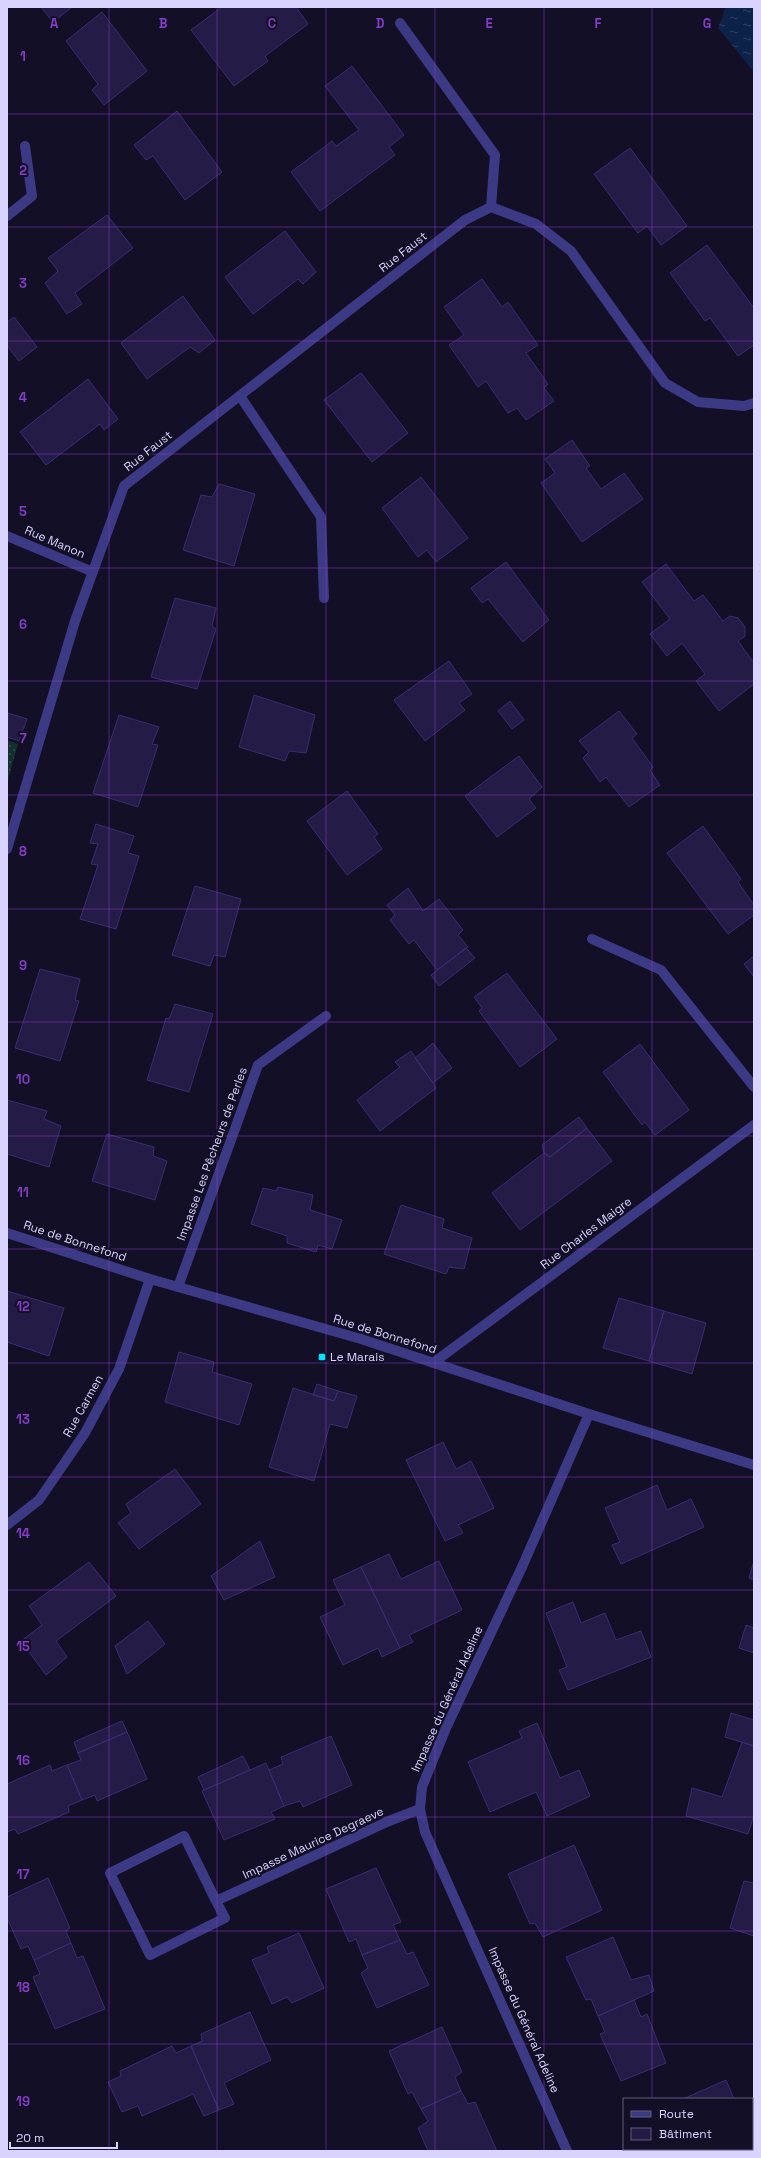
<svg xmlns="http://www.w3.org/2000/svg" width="761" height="2158" font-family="'Space Grotesk',sans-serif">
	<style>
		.grass { fill: url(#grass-dots) }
		.water { fill: url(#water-ripples) }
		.building { fill: #241b47; stroke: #3b2d73 }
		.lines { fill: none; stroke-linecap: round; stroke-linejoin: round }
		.minor { stroke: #3d3a85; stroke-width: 10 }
		.grid { fill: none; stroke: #843dc5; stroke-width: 1; stroke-opacity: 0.55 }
		.poi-dot { fill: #00e5ff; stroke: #130f26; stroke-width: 1.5 }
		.labels { text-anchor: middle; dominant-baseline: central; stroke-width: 4; stroke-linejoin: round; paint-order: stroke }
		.street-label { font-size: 12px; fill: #d9d4ff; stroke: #130f26 }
		.poi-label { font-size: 12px; fill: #d9d4ff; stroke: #130f26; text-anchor: start }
		.grid-label { font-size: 13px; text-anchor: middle; font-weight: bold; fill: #843dc5; stroke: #130f26; stroke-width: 4; stroke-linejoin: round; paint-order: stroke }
	</style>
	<defs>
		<pattern id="grass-dots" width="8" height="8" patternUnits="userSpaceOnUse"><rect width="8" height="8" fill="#12302f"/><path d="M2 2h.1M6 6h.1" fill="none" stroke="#344d4e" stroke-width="1.8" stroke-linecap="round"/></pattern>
		<pattern id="water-ripples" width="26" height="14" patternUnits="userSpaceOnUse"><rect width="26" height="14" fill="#0c2248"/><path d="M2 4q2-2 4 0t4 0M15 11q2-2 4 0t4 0" fill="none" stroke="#2f4163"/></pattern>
	</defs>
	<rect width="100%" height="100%" fill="#130f26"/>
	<path class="grass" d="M 7,740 L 18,744 L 7,783 Z"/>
	<path class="water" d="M 726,7 L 754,7 L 754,72 L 718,28 Z"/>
	<path class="building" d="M 41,7 L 72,7 L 53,22 Z
		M 222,7 L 296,7 L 308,24 L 265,56 L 268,61 L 234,86 L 191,30 Z
		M 102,12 L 147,71 L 104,105 L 92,90 L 98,84 L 66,41 Z
		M 352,66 L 404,135 L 389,147 L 395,155 L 320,211 L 291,172 L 332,141 L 336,146 L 359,130 L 325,86 Z
		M 177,111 L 222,172 L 185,200 L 153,156 L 146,160 L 134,145 Z
		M 630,148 L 687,226 L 661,245 L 647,226 L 638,233 L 594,174 Z
		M 107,215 L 133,248 L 75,293 L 82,304 L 67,314 L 45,283 L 58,271 L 48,258 Z
		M 285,231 L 316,272 L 303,284 L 298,279 L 253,314 L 225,277 Z
		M 707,245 L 754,308 L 754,345 L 738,356 L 710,318 L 705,321 L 670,273 Z
		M 482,279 L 502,307 L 508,302 L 538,345 L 526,353 L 548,384 L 544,388 L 554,401 L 526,420 L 517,408 L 508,413 L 486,381 L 478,387 L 449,345 L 464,335 L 444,307 Z
		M 183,296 L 215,340 L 199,353 L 190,347 L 147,379 L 121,343 Z
		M 14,317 L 37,347 L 19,361 L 8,347 L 7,348 L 7,322 Z
		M 361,373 L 408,433 L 372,462 L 324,400 Z
		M 88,379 L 118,419 L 104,430 L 100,424 L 46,465 L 20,432 Z
		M 572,440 L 590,466 L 586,468 L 601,489 L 624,473 L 643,499 L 582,542 L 541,483 L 555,473 L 545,459 Z
		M 421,477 L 468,538 L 436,562 L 427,550 L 418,557 L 382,508 Z
		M 219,484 L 255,494 L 234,566 L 183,550 L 201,495 L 212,497 Z
		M 506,562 L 549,620 L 523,642 L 488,599 L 482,603 L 471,588 Z
		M 666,564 L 694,601 L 703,595 L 723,621 L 730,616 L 738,618 L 745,627 L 745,636 L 738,641 L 754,663 L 754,684 L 719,711 L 696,681 L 705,674 L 682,643 L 667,656 L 650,634 L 670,619 L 642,582 Z
		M 175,598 L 216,608 L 212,626 L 216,629 L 197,689 L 151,677 Z
		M 449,661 L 472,694 L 459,703 L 465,710 L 425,741 L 394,700 Z
		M 254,695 L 315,715 L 306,753 L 289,751 L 285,761 L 239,747 Z
		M 510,701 L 524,720 L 512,729 L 498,711 Z
		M 619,711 L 637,734 L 632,738 L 653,767 L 650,770 L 660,785 L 629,807 L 606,777 L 600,782 L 583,758 L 589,752 L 579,741 Z
		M 8,713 L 27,719 L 19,741 L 7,737 Z
		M 119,715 L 159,727 L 152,744 L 158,745 L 138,807 L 93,793 Z
		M 519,756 L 542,787 L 529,799 L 536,808 L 497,837 L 465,796 Z
		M 347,791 L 378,834 L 374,837 L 382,849 L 347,875 L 307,821 Z
		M 96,824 L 134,836 L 128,853 L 139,856 L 116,929 L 80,919 L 98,865 L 91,864 L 98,844 L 90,843 Z
		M 703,826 L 741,879 L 738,882 L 754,905 L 754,915 L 728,934 L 667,853 Z
		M 195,886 L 241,899 L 225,957 L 214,955 L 210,966 L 172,955 Z
		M 408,888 L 423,911 L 439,899 L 463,930 L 458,935 L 468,947 L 437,970 L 414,940 L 409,944 L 390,920 L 395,915 L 387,905 Z
		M 466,948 L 475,958 L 439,986 L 431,975 Z
		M 754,956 L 754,977 L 744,964 Z
		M 40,969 L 80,979 L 75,1000 L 79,1001 L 60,1061 L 15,1048 Z
		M 507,973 L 557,1039 L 520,1067 L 479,1011 L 482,1008 L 474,997 Z
		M 175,1004 L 213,1014 L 189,1092 L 147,1080 L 166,1018 L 169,1019 Z
		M 433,1043 L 452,1068 L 433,1083 L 415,1058 Z
		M 640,1044 L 689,1110 L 655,1135 L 645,1122 L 642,1125 L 603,1072 Z
		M 411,1051 L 436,1088 L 380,1131 L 357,1100 L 400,1067 L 395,1062 Z
		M 7,1100 L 47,1111 L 44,1119 L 61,1126 L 49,1167 L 7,1154 Z
		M 579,1117 L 587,1128 L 550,1157 L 544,1153 L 542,1145 Z
		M 587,1128 L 612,1161 L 520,1230 L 492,1193 L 544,1153 L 550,1157 Z
		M 107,1134 L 154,1147 L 153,1156 L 167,1161 L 155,1200 L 92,1181 Z
		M 278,1187 L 313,1195 L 310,1210 L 342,1220 L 332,1249 L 318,1245 L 316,1252 L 287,1243 L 287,1236 L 251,1224 L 263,1188 L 276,1191 Z
		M 401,1205 L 444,1219 L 442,1228 L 472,1238 L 464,1269 L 449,1267 L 446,1274 L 384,1254 Z
		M 7,1291 L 64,1308 L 49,1356 L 7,1342 Z
		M 619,1298 L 664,1311 L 649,1361 L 603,1348 Z
		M 664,1311 L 706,1323 L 692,1374 L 649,1361 Z
		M 179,1352 L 214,1362 L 212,1372 L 252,1384 L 239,1425 L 165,1402 Z
		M 317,1384 L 338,1391 L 334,1401 L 313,1395 Z
		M 293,1388 L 334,1401 L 338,1391 L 357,1396 L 347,1428 L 330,1424 L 314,1481 L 269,1467 Z
		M 443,1442 L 456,1469 L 471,1461 L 494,1508 L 458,1525 L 463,1533 L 445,1541 L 406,1460 Z
		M 175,1469 L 201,1504 L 139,1549 L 118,1523 L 131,1513 L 126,1504 Z
		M 657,1485 L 667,1510 L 691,1499 L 704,1527 L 621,1564 L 612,1545 L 620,1542 L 605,1508 Z
		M 260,1541 L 275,1577 L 224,1600 L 211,1576 Z
		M 389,1554 L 401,1579 L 439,1561 L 462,1610 L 409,1635 L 413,1642 L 400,1648 L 361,1567 Z
		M 754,1561 L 754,1580 L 749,1578 Z
		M 89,1562 L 116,1596 L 56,1641 L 67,1657 L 46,1675 L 21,1641 L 42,1625 L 29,1606 Z
		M 361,1567 L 400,1648 L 382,1657 L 378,1648 L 343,1665 L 320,1617 L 345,1605 L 333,1580 Z
		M 573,1602 L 581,1623 L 605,1613 L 616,1640 L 641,1631 L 651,1657 L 568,1690 L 559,1670 L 567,1667 L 546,1613 Z
		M 148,1621 L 165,1644 L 127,1674 L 115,1646 Z
		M 746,1625 L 754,1628 L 754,1653 L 739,1648 Z
		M 731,1713 L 754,1720 L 754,1746 L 725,1737 Z
		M 122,1721 L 127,1732 L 78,1753 L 74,1742 Z
		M 537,1723 L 560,1778 L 579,1770 L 590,1796 L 547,1816 L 536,1792 L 490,1812 L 468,1762 L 522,1738 L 519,1731 Z
		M 127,1732 L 147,1779 L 97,1801 L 95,1795 L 82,1800 L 67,1765 L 81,1760 L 78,1753 Z
		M 331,1736 L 352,1785 L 303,1807 L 300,1801 L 284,1806 L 269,1770 L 283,1764 L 281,1757 Z
		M 742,1742 L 754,1746 L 754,1815 L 748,1834 L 686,1816 L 692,1788 L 722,1797 Z
		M 243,1756 L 250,1770 L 204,1790 L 198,1777 Z
		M 266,1763 L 284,1806 L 271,1812 L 275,1819 L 224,1840 L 202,1791 Z
		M 50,1765 L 52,1771 L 67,1765 L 82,1800 L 68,1806 L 69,1812 L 18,1834 L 15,1829 L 7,1832 L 7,1784 Z
		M 574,1845 L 602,1910 L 543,1937 L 535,1923 L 530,1924 L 508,1874 Z
		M 376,1868 L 401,1922 L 393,1925 L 400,1940 L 362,1955 L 356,1939 L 349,1942 L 326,1889 Z
		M 48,1878 L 70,1928 L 66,1931 L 71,1943 L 34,1960 L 28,1946 L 21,1949 L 7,1918 L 7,1897 Z
		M 744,1881 L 754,1883 L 754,1936 L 730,1928 Z
		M 299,1933 L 324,1988 L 292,2003 L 287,1997 L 272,2004 L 252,1960 L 269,1953 L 267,1947 Z
		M 613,1937 L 631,1980 L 649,1975 L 654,1991 L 598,2016 L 591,1999 L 586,2000 L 566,1957 Z
		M 400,1940 L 407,1954 L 413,1952 L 429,1985 L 377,2008 L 361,1973 L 368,1968 L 362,1955 Z
		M 71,1943 L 77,1958 L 83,1956 L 105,2009 L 55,2029 L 33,1977 L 40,1974 L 34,1960 Z
		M 634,2000 L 641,2017 L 647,2014 L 666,2063 L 621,2081 L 600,2034 L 605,2032 L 598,2016 Z
		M 250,2012 L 271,2060 L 224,2083 L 234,2104 L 219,2110 L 191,2046 L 202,2041 L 201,2034 Z
		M 442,2027 L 462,2072 L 455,2077 L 461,2091 L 421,2109 L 412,2092 L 408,2094 L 389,2051 Z
		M 172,2046 L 176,2053 L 191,2046 L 219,2110 L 204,2116 L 193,2094 L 142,2116 L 138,2106 L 122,2112 L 108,2082 L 121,2076 L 120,2071 Z
		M 726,2080 L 734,2099 L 683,2099 Z
		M 461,2091 L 468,2104 L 475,2102 L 497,2151 L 428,2151 L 418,2128 L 428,2121 L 421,2109 Z
		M 651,2149 L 704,2149 L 705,2151 L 652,2151 Z"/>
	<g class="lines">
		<path class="minor" d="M 400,23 L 495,155 L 491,207 L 536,224 L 571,251 L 665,383 L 698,402 L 744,406 L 754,403
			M 7,216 L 32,196 L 25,146
			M 240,396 L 321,517 L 324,598
			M 7,536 L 93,572
			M 7,849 L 75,621 L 124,486 L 465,220 L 491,207
			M 592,939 L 661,970 L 754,1087
			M 7,1233 L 150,1279 L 361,1339 L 589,1414 L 754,1465
			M 178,1287 L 258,1065 L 326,1016
			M 433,1363 L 754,1125
			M 7,1525 L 39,1500 L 85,1433 L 119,1369 L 150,1279
			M 216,1901 L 225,1918 L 150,1955 L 110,1873 L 184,1836 L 216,1901 L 389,1821 L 420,1809
			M 567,2151 L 425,1832 L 420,1809 L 422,1787 L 446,1728 L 522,1567 L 589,1414"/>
	</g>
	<path class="grid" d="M 109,7 L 109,2151M 217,7 L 217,2151M 326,7 L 326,2151M 435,7 L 435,2151M 544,7 L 544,2151M 652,7 L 652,2099M 7,114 L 754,114M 7,227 L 754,227M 7,341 L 754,341M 7,454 L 754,454M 7,568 L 754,568M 7,681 L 754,681M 7,795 L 754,795M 7,909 L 754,909M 7,1022 L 754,1022M 7,1136 L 754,1136M 7,1249 L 754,1249M 7,1363 L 754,1363M 7,1477 L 754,1477M 7,1590 L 754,1590M 7,1704 L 754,1704M 7,1817 L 754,1817M 7,1931 L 754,1931M 7,2044 L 754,2044M 652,2149 L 652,2151"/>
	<rect class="poi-dot" x="318" y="1353" width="8" height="8" rx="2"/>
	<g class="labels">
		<g class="street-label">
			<text transform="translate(403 252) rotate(-38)">Rue Faust</text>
			<text transform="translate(148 451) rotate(-38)">Rue Faust</text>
			<text transform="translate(55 542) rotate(23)">Rue Manon</text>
			<text transform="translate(212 1154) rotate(-70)">Impasse Les Pêcheurs de Perles</text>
			<text transform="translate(586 1233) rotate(-37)">Rue Charles Maigre</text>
			<text transform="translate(75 1241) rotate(18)">Rue de Bonnefond</text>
			<text transform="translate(385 1334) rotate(17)">Rue de Bonnefond</text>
			<text transform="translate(83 1406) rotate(-61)">Rue Carmen</text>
			<text transform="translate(447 1699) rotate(-66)">Impasse du Général Adeline</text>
			<text transform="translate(313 1843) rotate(-25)">Impasse Maurice Degraeve</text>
			<text transform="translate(524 2020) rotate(66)">Impasse du Général Adeline</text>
		</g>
		<g class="poi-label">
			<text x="330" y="1357">Le Marais</text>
		</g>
	</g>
	<g class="grid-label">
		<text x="54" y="28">A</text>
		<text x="163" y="28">B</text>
		<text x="272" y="28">C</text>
		<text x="380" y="28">D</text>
		<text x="489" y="28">E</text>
		<text x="598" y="28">F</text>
		<text x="707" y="28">G</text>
		<text x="23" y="61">1</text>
		<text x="23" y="175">2</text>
		<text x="23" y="288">3</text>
		<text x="23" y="402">4</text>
		<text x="23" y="516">5</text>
		<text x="23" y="629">6</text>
		<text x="23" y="743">7</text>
		<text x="23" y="856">8</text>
		<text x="23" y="970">9</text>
		<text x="23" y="1084">10</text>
		<text x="23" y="1197">11</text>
		<text x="23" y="1311">12</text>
		<text x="23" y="1424">13</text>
		<text x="23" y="1538">14</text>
		<text x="23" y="1651">15</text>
		<text x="23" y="1765">16</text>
		<text x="23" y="1879">17</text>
		<text x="23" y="1992">18</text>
		<text x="23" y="2106">19</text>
	</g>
	<rect width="761" height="2158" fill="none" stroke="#d9d4ff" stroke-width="16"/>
	<rect x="623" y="2098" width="130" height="52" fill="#130f26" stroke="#625e7d"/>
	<rect x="631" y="2111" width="20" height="6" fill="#3d3a85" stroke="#625e7d"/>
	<text x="659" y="2118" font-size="12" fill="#d9d4ff">Route</text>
	<rect x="631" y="2128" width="20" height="12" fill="#241b47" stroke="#625e7d"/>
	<text x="659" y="2138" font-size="12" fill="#d9d4ff">Bâtiment</text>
	<path d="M10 2142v6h107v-6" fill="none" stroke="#d9d4ff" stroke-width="2"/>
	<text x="16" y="2142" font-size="12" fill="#d9d4ff" stroke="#130f26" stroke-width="3" paint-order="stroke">20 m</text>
</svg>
